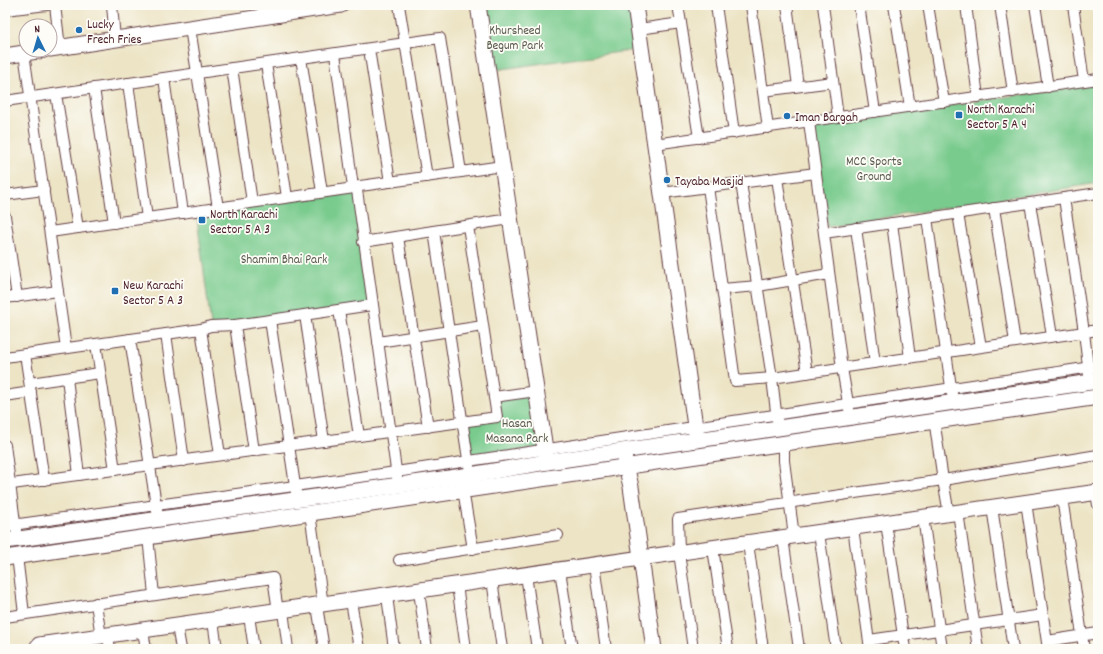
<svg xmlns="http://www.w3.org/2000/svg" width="1103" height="654" viewBox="0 0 1103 654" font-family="Dekko,sans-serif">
  <rect width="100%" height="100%" fill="#fdfcf7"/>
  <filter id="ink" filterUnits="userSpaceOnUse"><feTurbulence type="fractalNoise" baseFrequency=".025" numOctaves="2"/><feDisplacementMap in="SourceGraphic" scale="8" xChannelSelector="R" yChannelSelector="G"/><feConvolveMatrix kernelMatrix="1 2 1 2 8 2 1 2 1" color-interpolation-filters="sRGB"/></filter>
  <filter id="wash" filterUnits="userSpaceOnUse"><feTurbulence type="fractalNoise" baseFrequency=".012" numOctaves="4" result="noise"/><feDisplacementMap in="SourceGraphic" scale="16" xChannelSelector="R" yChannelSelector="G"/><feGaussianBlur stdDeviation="0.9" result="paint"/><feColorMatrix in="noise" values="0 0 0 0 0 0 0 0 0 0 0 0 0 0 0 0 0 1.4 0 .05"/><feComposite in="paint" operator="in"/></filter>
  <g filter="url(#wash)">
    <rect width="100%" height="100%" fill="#ede4c5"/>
    <g fill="#79cb8d" stroke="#62755c">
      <polygon points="478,5 635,5 641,49 488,71"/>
      <polygon points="1098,84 1098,183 827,227 812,124"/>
      <polygon points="357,190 372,305 211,326 196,211"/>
      <polygon points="533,393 542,448 470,458 464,423 499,418 497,397"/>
    </g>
  </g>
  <g filter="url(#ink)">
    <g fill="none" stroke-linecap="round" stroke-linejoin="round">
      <defs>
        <g id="street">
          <polyline points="55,5 60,48"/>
          <polyline points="112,5 115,39"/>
          <polyline points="262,5 264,17"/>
          <polyline points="399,5 427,177"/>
          <polyline points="716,5 734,133"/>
          <polyline points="751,5 768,128"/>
          <polyline points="787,5 798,86"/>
          <polyline points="823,5 838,117"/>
          <polyline points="859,5 875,112"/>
          <polyline points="894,5 910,107"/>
          <polyline points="928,5 944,102"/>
          <polyline points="966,5 978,97"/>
          <polyline points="1000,5 1013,92"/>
          <polyline points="1035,5 1048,87"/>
          <polyline points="1073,5 1084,81"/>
          <polyline points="5,10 47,5"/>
          <polyline points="681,23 699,138"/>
          <polyline points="190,28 218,208"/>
          <polyline points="639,29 681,23 678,5"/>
          <polyline points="369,49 390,182"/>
          <polyline points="24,53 66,348"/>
          <polyline points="335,54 353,187 357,190 397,477"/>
          <polyline points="301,58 322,192"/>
          <polyline points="266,64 287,197"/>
          <polyline points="232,68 252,202"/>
          <polyline points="164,78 183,213"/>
          <polyline points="128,83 147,218"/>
          <polyline points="94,88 114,223"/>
          <polyline points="763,91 833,82"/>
          <polyline points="56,94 78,228"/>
          <polyline points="5,101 440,38 461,172 502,166"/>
          <polyline points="809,122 842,368 849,409"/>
          <polyline points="655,144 1098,79"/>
          <polyline points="777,178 807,373"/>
          <polyline points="741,183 772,378 1098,330"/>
          <polyline points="353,187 461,172"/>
          <polyline points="708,187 735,381 772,378 777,420"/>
          <polyline points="662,193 816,173"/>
          <polyline points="5,195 44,190"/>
          <polyline points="1064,198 1084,332 1089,375"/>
          <polyline points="1030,203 1052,336"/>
          <polyline points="994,208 1015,342"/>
          <polyline points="958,214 981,347"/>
          <polyline points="5,216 17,297"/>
          <polyline points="927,218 952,394"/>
          <polyline points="892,223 910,358"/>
          <polyline points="856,228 875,363"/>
          <polyline points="434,231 469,466"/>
          <polyline points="50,232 354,188"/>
          <polyline points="824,233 1098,193"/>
          <polyline points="398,237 428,427"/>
          <polyline points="363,242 510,219"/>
          <polyline points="722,289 758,286 829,274"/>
          <polyline points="5,298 58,291"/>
          <polyline points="339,310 359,436"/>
          <polyline points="305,315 324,441"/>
          <polyline points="270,320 296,492"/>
          <polyline points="235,325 254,451"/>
          <polyline points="201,329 220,455"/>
          <polyline points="166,334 184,461"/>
          <polyline points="130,339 157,511"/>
          <polyline points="378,342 483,326"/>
          <polyline points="96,344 115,470"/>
          <polyline points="25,354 44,480"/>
          <polyline points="5,357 201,329 211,326 235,325 372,305"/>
          <polyline points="67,378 79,475"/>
          <polyline points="30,383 100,373"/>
          <polyline points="5,396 31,392"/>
          <polyline points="494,397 536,391"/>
          <polyline points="934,419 943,480 1098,455"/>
          <polyline points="784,443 784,461 794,536"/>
          <polyline points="5,445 16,530"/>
          <polyline points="5,485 497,417 468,226"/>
          <polyline points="463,490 473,549"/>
          <polyline points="1096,492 1098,505"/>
          <polyline points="1062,497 1084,649"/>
          <polyline points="1026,502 1048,649"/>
          <polyline points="992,507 1013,649"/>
          <polyline points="958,512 978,649"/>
          <polyline points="310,513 323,605"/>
          <polyline points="923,517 942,649"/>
          <polyline points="886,523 905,649"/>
          <polyline points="5,526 396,472 1098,366"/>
          <polyline points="853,528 870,649"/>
          <polyline points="819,533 836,649"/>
          <polyline points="148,537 154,595"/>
          <polyline points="783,538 799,649"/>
          <polyline points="748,543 763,649"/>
          <polyline points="713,548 728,649"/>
          <polyline points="17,556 24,614"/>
          <polyline points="399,560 558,535"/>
          <polyline points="594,565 606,649"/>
          <polyline points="560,570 572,649"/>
          <polyline points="526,575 537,649"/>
          <polyline points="492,580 502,649"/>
          <polyline points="457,585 466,649"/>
          <polyline points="419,591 427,649"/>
          <polyline points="387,596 394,649"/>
          <polyline points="351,601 359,649"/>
          <polyline points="96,603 101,637"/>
          <polyline points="317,606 324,649"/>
          <polyline points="283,611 288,649"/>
          <polyline points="249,616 254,649"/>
          <polyline points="5,617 273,578 278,611"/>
          <polyline points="213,621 217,649"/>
          <polyline points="177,626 181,649"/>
          <polyline points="143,631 146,649"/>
          <polyline points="108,636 110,649"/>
          <polyline points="869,640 1043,615"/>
          <polyline points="1047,641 1098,633"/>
          <polyline points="693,649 679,553 678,519 943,480 949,514"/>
        </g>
        <g id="secondary">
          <polyline points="478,5 547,462"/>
          <polyline points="635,5 697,440"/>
          <polyline points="50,49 341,5"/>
          <polyline points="5,56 44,50"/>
          <polyline points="624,456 631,487 654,649"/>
          <polyline points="5,541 470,475 547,462 1098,381"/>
          <polyline points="5,558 1098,397"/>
          <polyline points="36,649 39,645 1098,492"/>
        </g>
      </defs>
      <use href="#street" stroke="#623d42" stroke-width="12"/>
      <use href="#secondary" stroke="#623d42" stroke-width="17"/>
      <use href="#street" stroke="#fff" stroke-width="10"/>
      <use href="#secondary" stroke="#fff" stroke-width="15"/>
    </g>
  </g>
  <g fill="#1f6fb2" stroke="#fdfcf7" stroke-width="1.5">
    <circle cx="79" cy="30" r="4"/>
    <rect x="955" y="111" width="8" height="8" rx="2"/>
    <circle cx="787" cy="116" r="4"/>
    <circle cx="667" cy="180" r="4"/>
    <rect x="198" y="216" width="8" height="8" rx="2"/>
    <rect x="111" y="287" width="8" height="8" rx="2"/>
  </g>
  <g text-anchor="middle" stroke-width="3.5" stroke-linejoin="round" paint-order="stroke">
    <g font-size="13" fill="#4a1f2b" stroke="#fdfcf7" text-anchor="start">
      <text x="87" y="28">Lucky<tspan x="87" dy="15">Frech Fries</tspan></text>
      <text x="967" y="113">North Karachi<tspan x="967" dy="15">Sector 5 A 4</tspan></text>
      <text x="795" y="121">Iman Bargah</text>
      <text x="675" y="185">Tayaba Masjid</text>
      <text x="210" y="218">North Karachi<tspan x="210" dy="15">Sector 5 A 3</tspan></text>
      <text x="123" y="289">New Karachi<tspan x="123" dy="15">Sector 5 A 3</tspan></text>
    </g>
    <g font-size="13" fill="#5a5b4d" stroke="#fdfcf7">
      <text x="515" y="34">Khursheed<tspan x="515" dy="15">Begum Park</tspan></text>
      <text x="874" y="165">MCC Sports<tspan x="874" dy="15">Ground</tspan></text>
      <text x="284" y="263">Shamim Bhai Park</text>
      <text x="517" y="427">Hasan<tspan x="517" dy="15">Masana Park</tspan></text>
    </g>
  </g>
  <rect width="1103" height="654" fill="none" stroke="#fdfcf7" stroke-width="20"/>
  <g transform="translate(38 38) rotate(355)"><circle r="19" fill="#fdfcf7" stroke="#b5a4a5"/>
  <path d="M0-3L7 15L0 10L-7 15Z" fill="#1f6fb2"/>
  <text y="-6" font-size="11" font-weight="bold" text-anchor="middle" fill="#4a1f2b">N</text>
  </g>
</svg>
